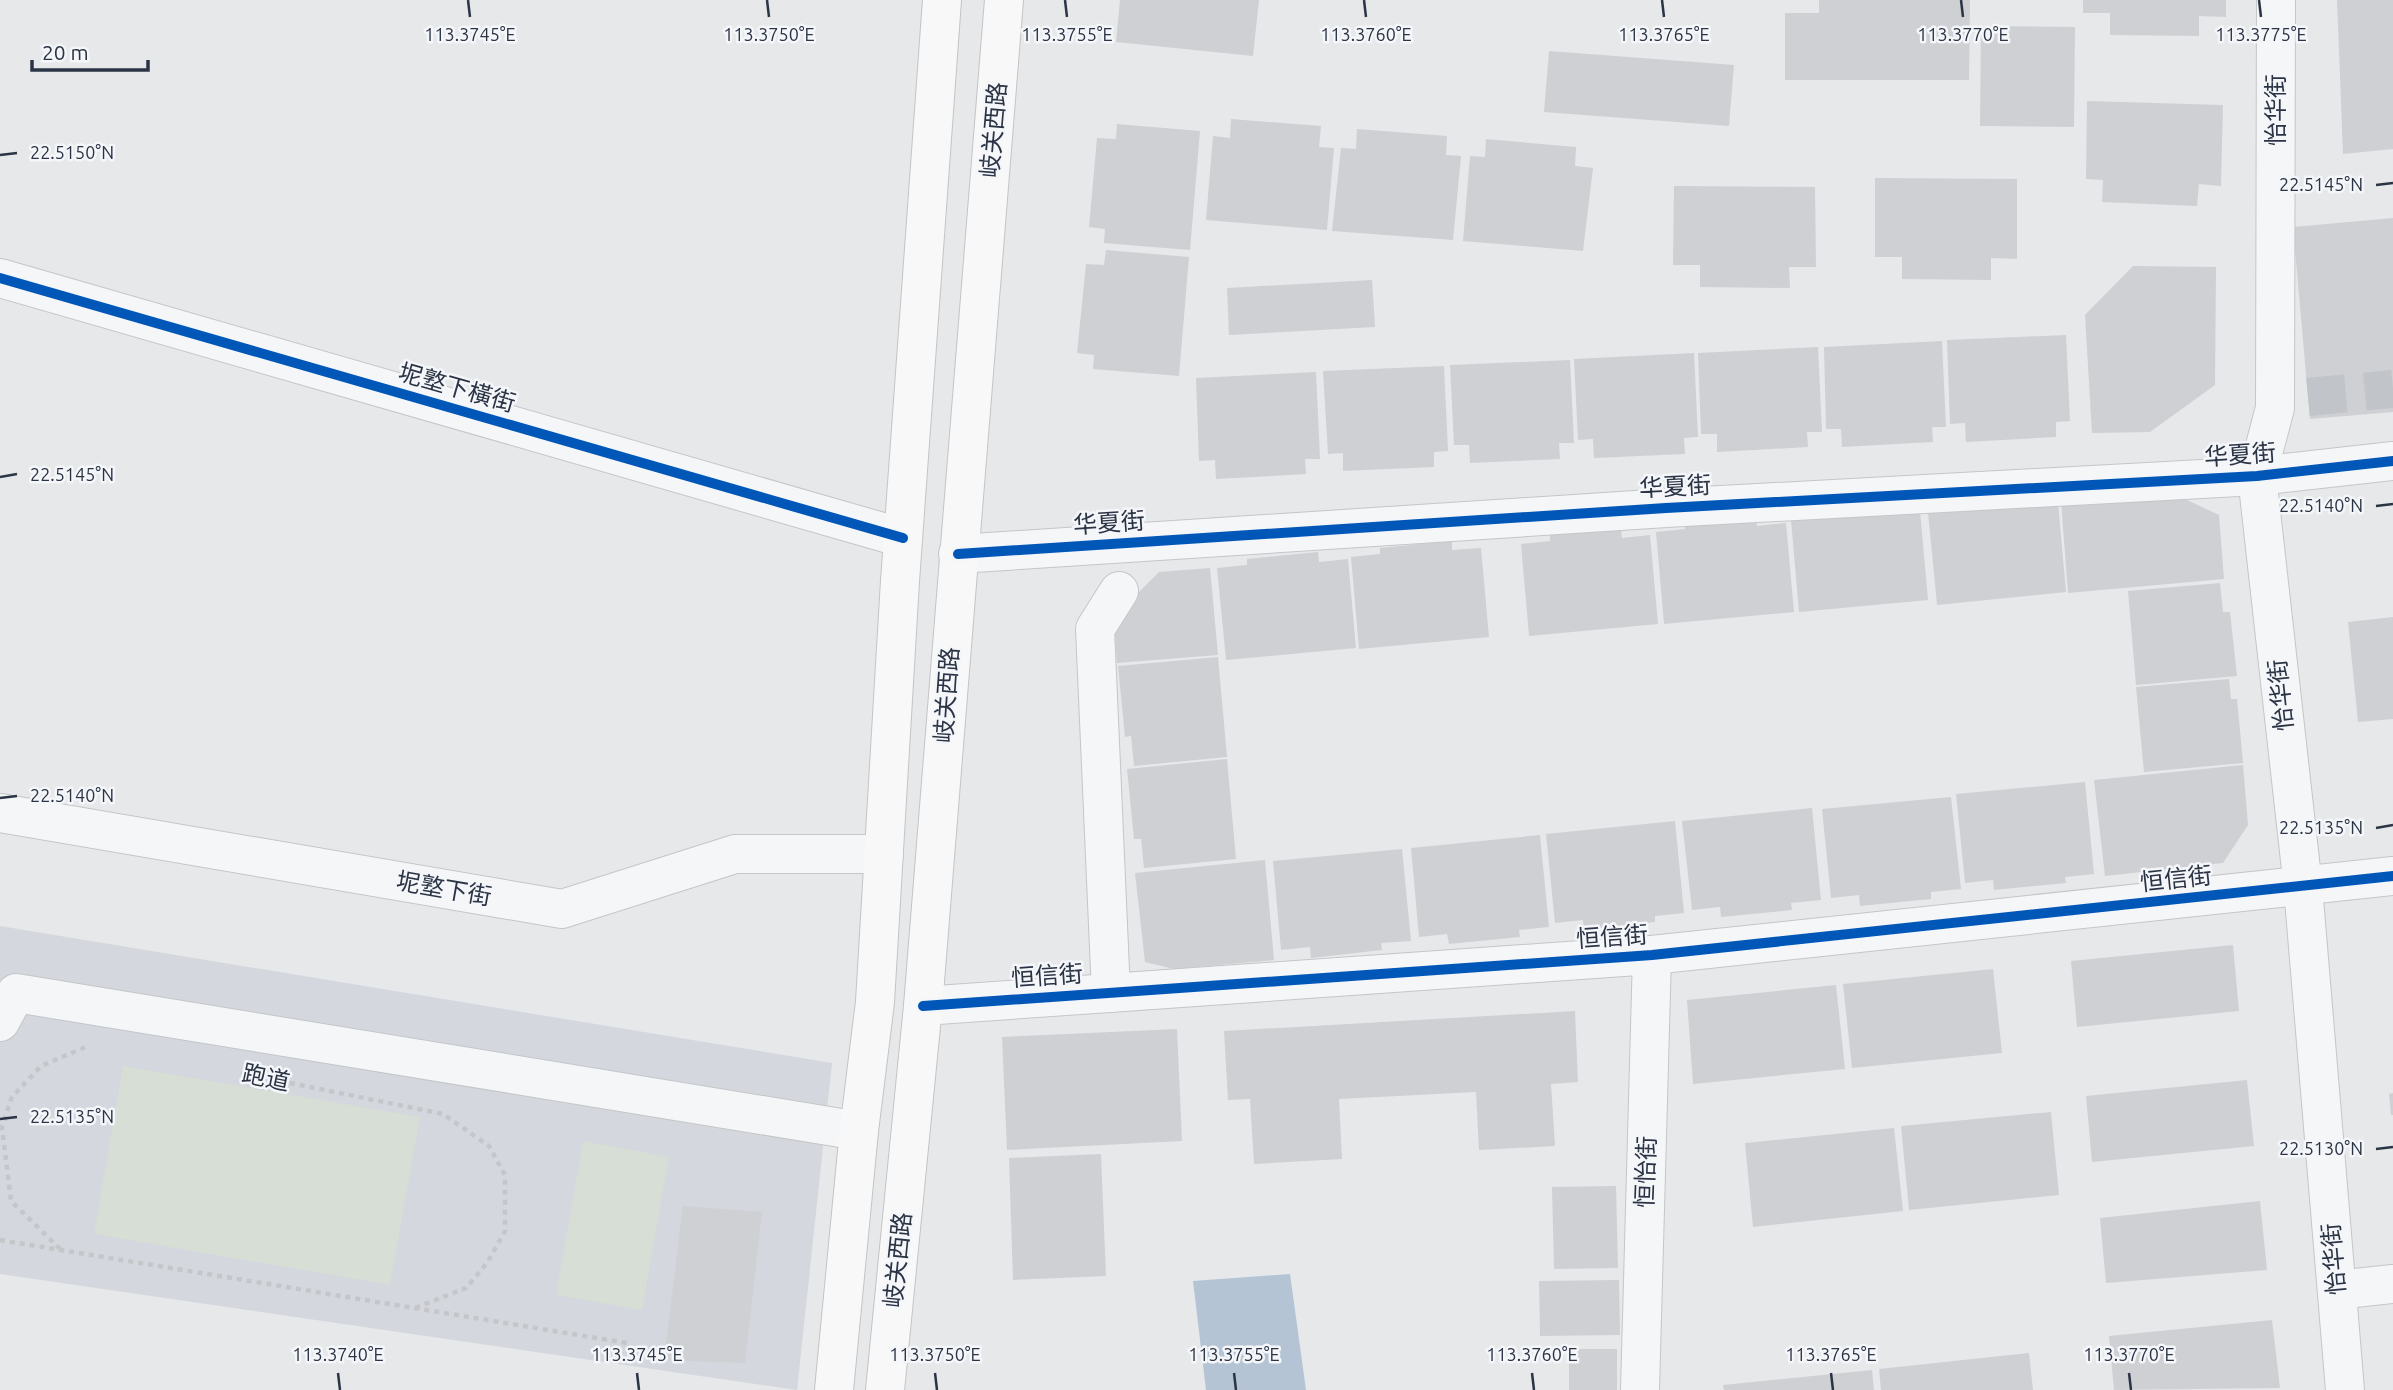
<svg xmlns="http://www.w3.org/2000/svg" width="2393" height="1390" viewBox="0 0 2393 1390" font-family="Ubuntu,'Noto Sans SC',sans-serif">
  <rect width="100%" height="100%" fill="#e6e8ea"/>
  <polygon fill="#d4d7dd" points="0,926 832,1063 797,1390 0,1274"/>
  <g fill="#d6ded6">
    <polygon points="123,1066 420,1117 390,1285 94,1234"/>
    <polygon points="583,1141 669,1157 642,1310 556,1295"/>
  </g>
  <polygon fill="#b4c4d5" points="1290,1274 1306,1390 1206,1390 1193,1281"/>
  <g fill="#ced0d3">
    <polygon points="1120,0 1259,0 1253,56 1116,42"/>
    <polygon points="1819,0 1970,0 1969,80 1785,80 1785,13 1819,13"/>
    <polygon points="2083,0 2226,0 2226,17 2199,16 2199,36 2110,35 2110,13 2083,13"/>
    <polygon points="2337,0 2393,0 2393,149 2343,154"/>
    <polygon points="1981,26 2075,27 2074,127 1980,126"/>
    <polygon points="1549,51 1734,65 1729,126 1544,112"/>
    <polygon points="2087,101 2223,105 2221,186 2199,184 2197,206 2102,202 2103,180 2086,179"/>
    <polygon points="1231,119 1321,126 1319,147 1334,148 1327,230 1206,220 1213,136 1230,138"/>
    <polygon points="1117,124 1200,131 1190,250 1104,243 1105,229 1089,227 1097,138 1116,139"/>
    <polygon points="1357,129 1447,136 1446,155 1461,156 1453,240 1332,231 1341,148 1356,149"/>
    <polygon points="1486,139 1576,147 1575,166 1593,168 1583,251 1463,241 1470,156 1485,157"/>
    <polygon points="1875,178 2017,179 2017,259 1991,258 1991,280 1902,279 1902,257 1875,257"/>
    <polygon points="1674,186 1815,187 1816,267 1789,267 1790,288 1700,287 1700,265 1673,265"/>
    <polygon points="2393,218 2393,412 2310,419 2293,227"/>
    <polygon points="1106,250 1189,257 1179,376 1093,369 1094,355 1077,353 1086,264 1104,265"/>
    <polygon points="2133,266 2216,267 2215,385 2150,432 2092,433 2085,315"/>
    <polygon points="1372,280 1375,327 1229,335 1227,288"/>
    <polygon points="2066,335 2070,421 2056,422 2056,437 1966,442 1965,423 1950,424 1947,340"/>
    <polygon points="1942,341 1946,427 1932,427 1933,442 1842,447 1841,429 1826,429 1824,347"/>
    <polygon points="1818,347 1822,432 1807,432 1808,447 1717,452 1717,434 1701,434 1698,353"/>
    <polygon points="1694,353 1698,437 1684,438 1685,454 1594,458 1593,439 1578,440 1574,359"/>
    <polygon points="1570,360 1574,443 1559,443 1560,459 1470,463 1469,445 1454,445 1450,365"/>
    <polygon points="1444,366 1448,451 1434,452 1434,467 1343,471 1343,453 1328,454 1323,371"/>
    <polygon points="1316,372 1320,459 1305,459 1306,474 1216,479 1215,460 1199,461 1196,378"/>
    <polygon points="2170,492 2219,515 2224,579 2068,593 2061,501"/>
    <polygon points="2058,503 2066,592 1937,605 1928,512"/>
    <polygon points="1920,511 1928,600 1799,612 1791,520"/>
    <polygon points="1756,516 1757,526 1786,523 1794,612 1664,624 1656,532 1685,529 1685,523"/>
    <polygon points="1621,528 1622,538 1650,535 1658,624 1529,636 1521,544 1550,541 1550,534"/>
    <polygon points="1452,541 1452,550 1481,548 1489,637 1359,649 1351,557 1380,554 1380,548"/>
    <polygon points="1318,552 1319,562 1348,559 1356,648 1226,660 1217,568 1247,565 1247,559"/>
    <polygon points="1210,568 1218,655 1117,663 1114,617 1159,572"/>
    <polygon points="2220,583 2223,612 2230,612 2237,676 2136,685 2128,591"/>
    <polygon points="2393,617 2393,719 2358,722 2348,622"/>
    <polygon points="1218,657 1227,757 1134,766 1131,736 1125,737 1118,666"/>
    <polygon points="2229,679 2231,699 2237,699 2243,763 2144,772 2136,687"/>
    <polygon points="1227,759 1236,859 1144,868 1141,839 1134,839 1127,769"/>
    <polygon points="2243,765 2248,825 2223,863 2105,876 2094,780"/>
    <polygon points="2085,782 2094,874 2065,877 2066,883 1994,890 1993,880 1965,883 1956,794"/>
    <polygon points="1951,797 1961,889 1931,892 1931,899 1860,906 1859,895 1831,898 1822,809"/>
    <polygon points="1812,808 1821,900 1791,903 1792,910 1721,917 1720,907 1692,910 1682,821"/>
    <polygon points="1675,821 1684,913 1655,916 1655,922 1584,930 1583,920 1555,923 1546,834"/>
    <polygon points="1540,835 1549,927 1519,930 1520,937 1449,944 1447,934 1419,937 1411,848"/>
    <polygon points="1402,849 1411,941 1381,943 1382,950 1311,958 1310,947 1281,950 1273,861"/>
    <polygon points="1265,860 1274,960 1174,969 1145,962 1135,873"/>
    <polygon points="2233,945 2239,1011 2077,1027 2071,961"/>
    <polygon points="1993,969 2002,1053 1852,1068 1843,984"/>
    <polygon points="1836,985 1845,1069 1693,1084 1687,1000"/>
    <polygon points="1575,1011 1578,1082 1551,1084 1555,1146 1479,1150 1476,1092 1339,1099 1342,1159 1254,1164 1250,1099 1228,1100 1224,1031"/>
    <polygon points="1177,1029 1182,1141 1007,1150 1002,1037"/>
    <polygon points="2247,1080 2254,1146 2092,1162 2086,1096"/>
    <polygon points="2393,1093 2393,1115 2391,1115 2389,1094"/>
    <polygon points="2051,1112 2059,1195 1909,1210 1901,1126"/>
    <polygon points="1894,1128 1903,1211 1753,1227 1745,1143"/>
    <polygon points="1101,1154 1106,1276 1013,1280 1009,1158"/>
    <polygon points="1616,1186 1618,1268 1554,1269 1552,1187"/>
    <polygon points="2260,1201 2267,1270 2106,1283 2100,1218"/>
    <polygon points="683,1206 762,1212 745,1363 664,1360"/>
    <polygon points="1619,1280 1620,1335 1540,1336 1539,1281"/>
    <polygon points="2272,1320 2280,1388 2114,1390 2109,1336"/>
    <rect x="1569" y="1349" width="48" height="41"/>
    <polygon points="2029,1353 2033,1390 1881,1390 1879,1369"/>
    <polygon points="1872,1370 1874,1390 1724,1390 1723,1385"/>
  </g>
  <g fill="none" stroke-linecap="round" stroke-linejoin="round">
    <polyline stroke="#c1c4c9" stroke-width="38" stroke-dasharray="38 19" stroke-linecap="butt" points="2308,397 2393,389"/>
    <defs>
      <g id="minor">
        <polyline points="2276,0 2275,408 2257,476 2303,887 2345,1390"/>
        <polyline points="0,278 903,538"/>
        <polyline points="958,554 1666,508 2257,476 2393,461"/>
        <polyline points="0,813 562,909 735,854 884,854"/>
        <polyline points="1111,993 1095,629 1119,591"/>
        <polyline points="923,1006 1652,955 2393,876"/>
        <polyline points="0,1022 16,993 859,1131"/>
        <polyline points="2337,1290 2393,1284"/>
        <polyline points="1640,1390 1652,955"/>
      </g>
      <g id="major">
        <polyline points="834,1390 859,1131 875,1002 900,581 942,0"/>
        <polyline points="885,1390 923,1006 1004,0"/>
      </g>
    </defs>
    <use href="#minor" stroke="#c4c6c8" stroke-width="40"/>
    <use href="#major" stroke="#c2c5c8" stroke-width="40"/>
    <g stroke="#c5c6ca" stroke-width="4.5" stroke-dasharray="5 5" stroke-linecap="butt">
      <polyline points="241,1073 443,1114 489,1146 505,1175 505,1231 487,1263 466,1288 415,1308"/>
      <polyline points="0,1240 627,1343"/>
      <polyline points="60,1249 11,1201 2,1127 12,1097 41,1066 88,1046"/>
    </g>
    <use href="#minor" stroke="#f5f6f7" stroke-width="38"/>
    <use href="#major" stroke="#f8f8f8" stroke-width="38"/>
    <defs>
      <g id="cycleway">
        <polyline points="0,278 903,538"/>
        <polyline points="958,554 1666,508 2257,476 2393,461"/>
        <polyline points="923,1006 1652,955 2393,876"/>
      </g>
    </defs>
    <use href="#cycleway" stroke="#f4f6f9" stroke-width="15"/>
    <use href="#cycleway" stroke="#0057b8" stroke-width="10"/>
  </g>
  <path fill="none" stroke="#2b3445" stroke-width="2.5" d="M 468,0 L 470,17M 767,0 L 769,17M 1065,0 L 1067,17M 1364,0 L 1366,17M 1662,0 L 1664,17M 1961,0 L 1963,17M 2259,0 L 2261,17M 0,155 L 17,153M 2376,185 L 2393,183M 0,477 L 17,474M 2376,506 L 2393,504M 0,798 L 17,796M 2376,828 L 2393,825M 0,1119 L 17,1117M 2376,1149 L 2393,1147M 338,1373 L 340,1390M 637,1373 L 639,1390M 935,1373 L 937,1390M 1234,1373 L 1236,1390M 1532,1373 L 1534,1390M 1831,1373 L 1833,1390M 2129,1373 L 2131,1390"/>
  <g text-anchor="middle" stroke-width="5" stroke-linejoin="round" paint-order="stroke">
    <g font-size="24" fill="#2b3445" stroke="#f4f6f9">
      <text transform="translate(2276 110) rotate(-90)" y="8">怡华街</text>
      <text transform="translate(994 130) rotate(-85)" y="8">岐关西路</text>
      <text transform="translate(457 388) rotate(16)" y="8">坭墪下橫街</text>
      <text transform="translate(2240 455) rotate(-4)" y="8">华夏街</text>
      <text transform="translate(1675 487) rotate(-3)" y="8">华夏街</text>
      <text transform="translate(1109 523) rotate(-4)" y="8">华夏街</text>
      <text transform="translate(947 695) rotate(-86)" y="8">岐关西路</text>
      <text transform="translate(2281 695) rotate(-96)" y="8">怡华街</text>
      <text transform="translate(2176 879) rotate(-6)" y="8">恒信街</text>
      <text transform="translate(444 889) rotate(10)" y="8">坭墪下街</text>
      <text transform="translate(1612 937) rotate(-4)" y="8">恒信街</text>
      <text transform="translate(1047 976) rotate(-4)" y="8">恒信街</text>
      <text transform="translate(266 1078) rotate(12)" y="8">跑道</text>
      <text transform="translate(1646 1172) rotate(-88)" y="8">恒怡街</text>
      <text transform="translate(2334 1259) rotate(-95)" y="8">怡华街</text>
      <text transform="translate(898 1260) rotate(-84)" y="8">岐关西路</text>
    </g>
  </g>
  <g font-size="18" text-anchor="middle" fill="#2b3445" stroke="#f4f6f9" stroke-width="5" stroke-linejoin="round" paint-order="stroke">
    <text x="470" y="41">113.3745°E</text>
    <text x="769" y="41">113.3750°E</text>
    <text x="1067" y="41">113.3755°E</text>
    <text x="1366" y="41">113.3760°E</text>
    <text x="1664" y="41">113.3765°E</text>
    <text x="1963" y="41">113.3770°E</text>
    <text x="2261" y="41">113.3775°E</text>
    <text x="72" y="159">22.5150°N</text>
    <text x="2321" y="191">22.5145°N</text>
    <text x="72" y="481">22.5145°N</text>
    <text x="2321" y="512">22.5140°N</text>
    <text x="72" y="802">22.5140°N</text>
    <text x="2321" y="834">22.5135°N</text>
    <text x="72" y="1123">22.5135°N</text>
    <text x="2321" y="1155">22.5130°N</text>
    <text x="338" y="1361">113.3740°E</text>
    <text x="637" y="1361">113.3745°E</text>
    <text x="935" y="1361">113.3750°E</text>
    <text x="1234" y="1361">113.3755°E</text>
    <text x="1532" y="1361">113.3760°E</text>
    <text x="1831" y="1361">113.3765°E</text>
    <text x="2129" y="1361">113.3770°E</text>
  </g>
  <path d="M32 60v10h116v-10" fill="none" stroke="#2b3445" stroke-width="3.5"/>
  <text x="42" y="60" font-size="21" fill="#2b3445" stroke="#f4f6f9" stroke-width="5" paint-order="stroke">20 m</text>
</svg>
